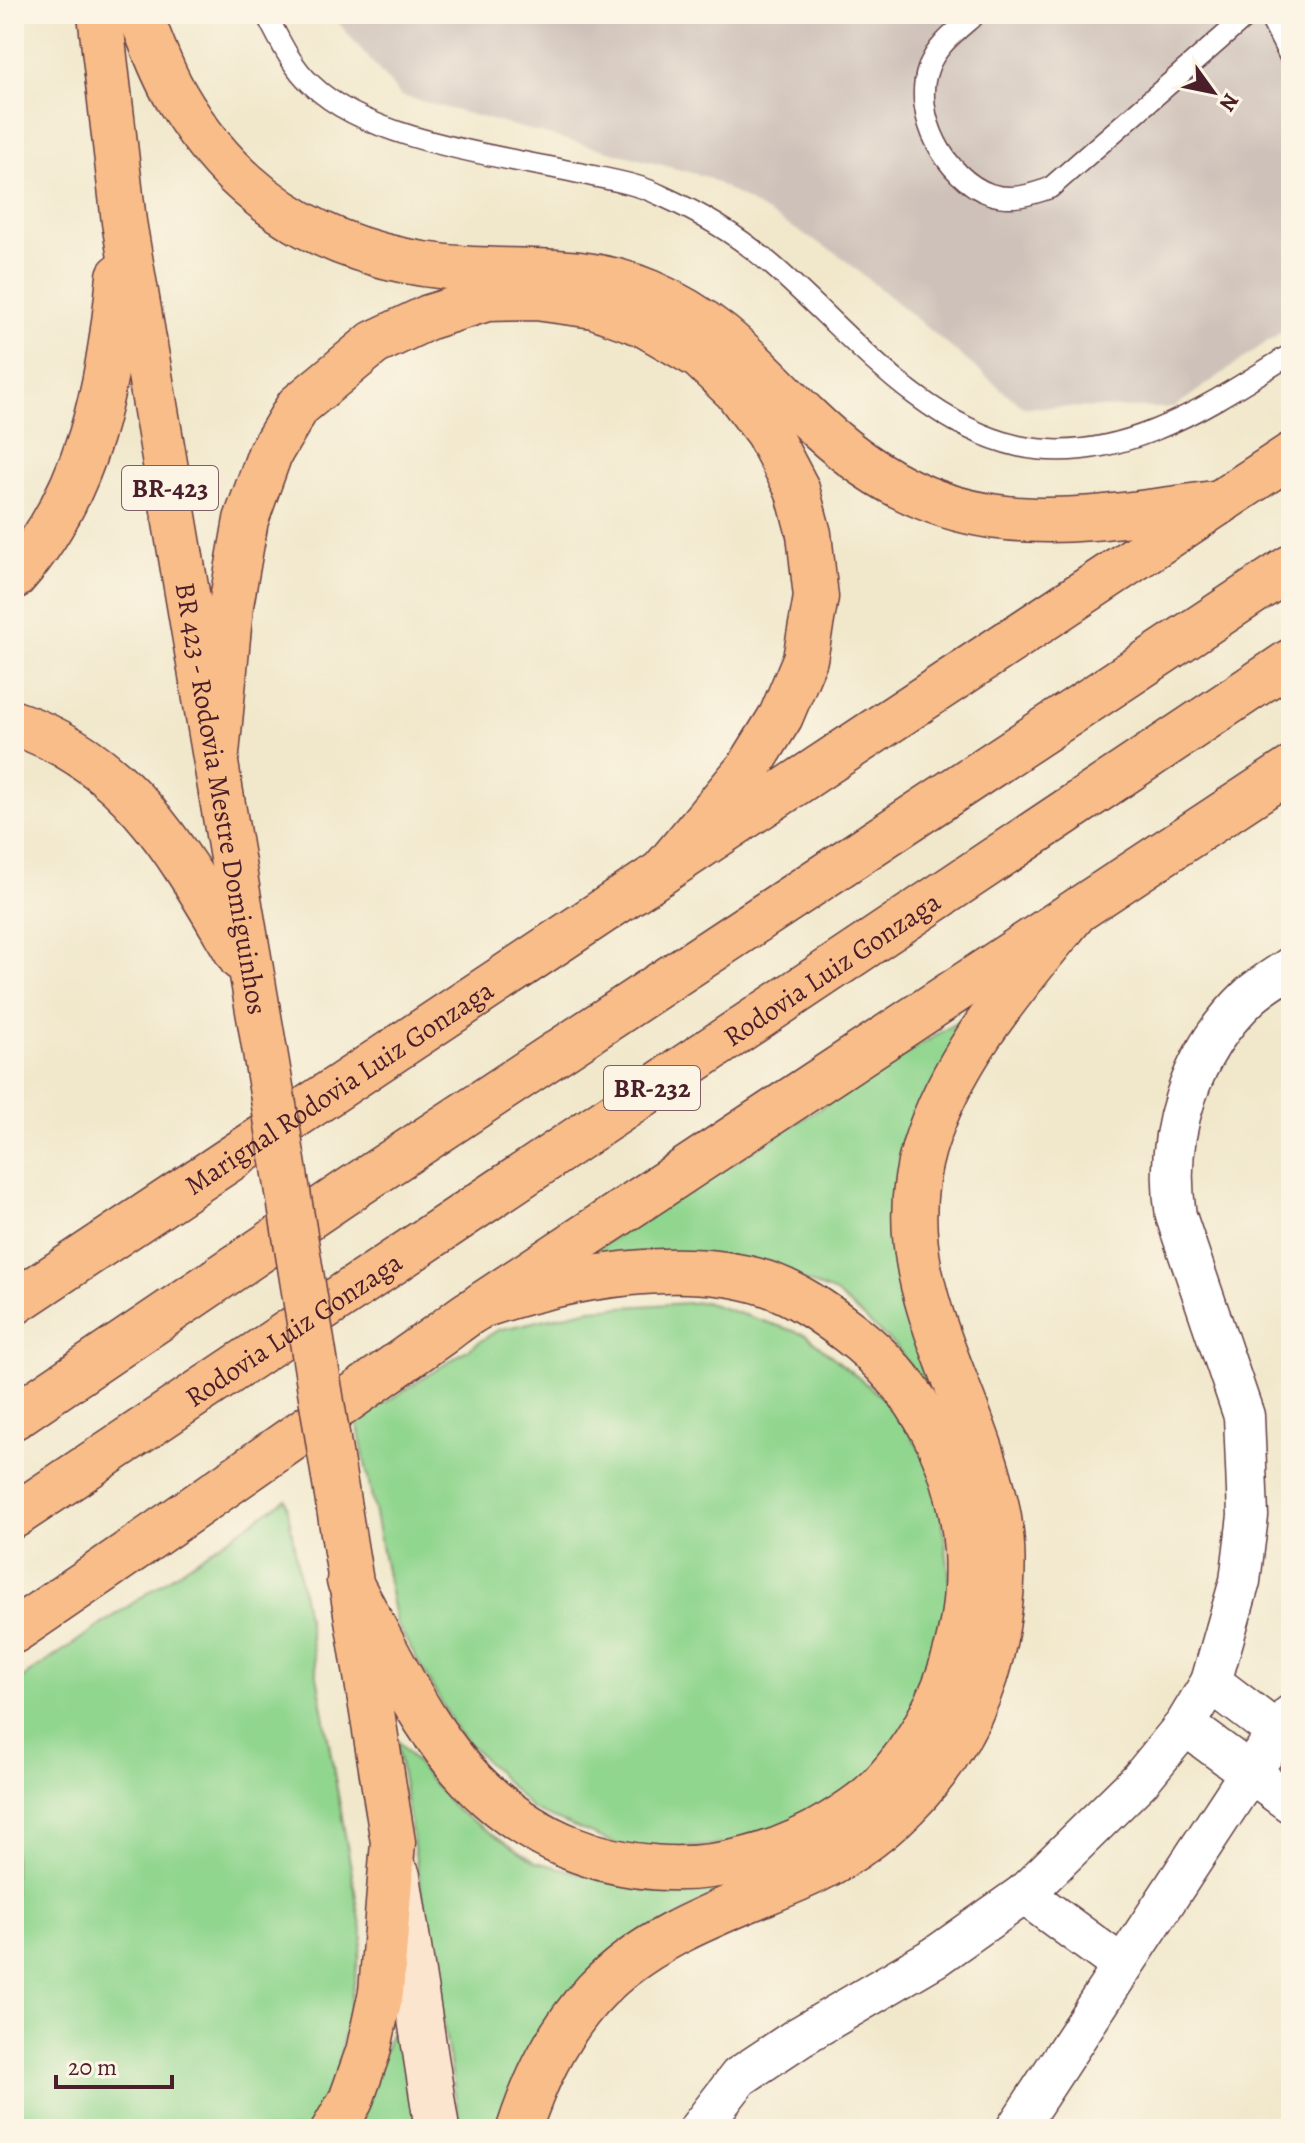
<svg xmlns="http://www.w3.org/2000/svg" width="1305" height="2143" viewBox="0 0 1305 2143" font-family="Alegreya,serif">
  <rect width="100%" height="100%" fill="#fcf5e5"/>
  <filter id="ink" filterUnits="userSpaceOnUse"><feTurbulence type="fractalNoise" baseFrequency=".0125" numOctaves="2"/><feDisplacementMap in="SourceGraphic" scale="16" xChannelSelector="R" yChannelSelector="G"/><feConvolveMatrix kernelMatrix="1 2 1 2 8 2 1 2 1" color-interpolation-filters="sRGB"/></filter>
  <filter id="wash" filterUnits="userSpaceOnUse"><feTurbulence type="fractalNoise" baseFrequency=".006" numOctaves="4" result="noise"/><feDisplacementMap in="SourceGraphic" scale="32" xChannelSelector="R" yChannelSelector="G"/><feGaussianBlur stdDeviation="1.8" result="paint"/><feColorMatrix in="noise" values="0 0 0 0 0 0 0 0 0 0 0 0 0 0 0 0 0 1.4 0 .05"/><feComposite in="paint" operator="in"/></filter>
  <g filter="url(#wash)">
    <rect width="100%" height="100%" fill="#f1e8cc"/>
    <polygon fill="#cec1b9" points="331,14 1291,14 1291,325 1173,408 1023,407 839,255 707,177 401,96"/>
    <g fill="#91d68f" stroke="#6e7a5d" stroke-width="2">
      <polygon points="970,1014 906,1194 957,1431 897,1348 836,1293 762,1265 558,1273"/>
      <polygon points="704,1302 806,1335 893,1406 937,1477 951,1589 919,1708 865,1786 759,1841 636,1852 533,1810 458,1732 396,1623 357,1421 498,1330 591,1309"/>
      <polygon points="286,1499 363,1937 337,2071 307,2129 14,2129 14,1684"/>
      <polygon points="396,1739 456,1810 536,1862 666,1894 725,1887 657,1931 498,2129 461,2129"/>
      <polygon points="399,2011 418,2129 357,2129"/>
    </g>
  </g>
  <g filter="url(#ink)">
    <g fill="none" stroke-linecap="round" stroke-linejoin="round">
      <defs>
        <g id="lane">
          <path d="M 266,14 C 279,39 291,66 312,85 C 370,141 500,156 579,173 C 605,179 636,183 660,195 C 700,213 739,236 772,265 C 846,329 918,423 1018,446 C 1118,468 1211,404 1291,354"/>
          <path d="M 976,14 C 959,29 935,46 928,69 C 912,114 945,178 990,194 C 1011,201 1030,195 1050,188 L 1249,14"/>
          <polyline points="1268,14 1291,59"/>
        </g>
        <g id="street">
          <polyline points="1211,1682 1291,1743"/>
          <polyline points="1185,1725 1291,1803"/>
          <polyline points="1024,1894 1122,1966"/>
          <path d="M 699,2129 L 739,2077 L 799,2037 L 935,1957 L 1024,1894 L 1141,1779 L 1185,1725 L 1211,1682 L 1240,1581 L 1248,1516 L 1244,1416 L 1176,1216 C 1163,1136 1190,1052 1250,996 C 1262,985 1278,976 1291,967"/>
          <polyline points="1016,2129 1250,1772 1291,1715"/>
        </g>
        <polyline id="secondary" points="398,1876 437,2129"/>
        <g id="primary">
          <path id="s1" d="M 100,14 L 124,222 L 272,1093"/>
          <path d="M 14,577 C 89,492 109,386 119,276"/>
          <path d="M 14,723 C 132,762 181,858 241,959"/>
          <path id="s2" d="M 14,1303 L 662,872 L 750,766 L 781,716 L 805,659 L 816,597 L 809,534 L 797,489 L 767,432 L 736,391 L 700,357 L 643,324 L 594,306 L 536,298 L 487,299 L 429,317 L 374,343 L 298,406 L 270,453 L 246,520 L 231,605 L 217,754"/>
          <path d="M 14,1631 C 128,1554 241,1475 353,1396 C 383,1375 412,1354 442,1333 C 456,1323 471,1309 487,1304 C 569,1277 681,1257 765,1283 C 796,1293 824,1313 849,1332 C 994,1442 1004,1650 884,1783 C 870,1799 850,1812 832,1823 C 724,1890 587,1883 490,1798 C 426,1742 390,1654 349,1581"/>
          <polyline points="334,2129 351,2100 368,2052 381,1992 393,1842 339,1508"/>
        </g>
        <g id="highway">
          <path d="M 140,14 C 151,41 161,71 176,96 C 242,210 342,262 472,269 C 533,272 591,267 649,292 C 721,323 753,365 808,418 C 942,547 1051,526 1221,502"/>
          <polyline points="662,872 1291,455"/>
          <polyline points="481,1305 1291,769"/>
          <polyline points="14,1417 342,1195 1291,567"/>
          <path id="s3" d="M 14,1516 L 1291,661"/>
          <path d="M 519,2129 C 535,2080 559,2030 595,1992 C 648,1935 729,1909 798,1879 C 880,1844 945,1778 978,1696 C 999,1644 1008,1573 999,1518 C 977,1391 884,1282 924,1148 C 952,1057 1014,987 1073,915"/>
        </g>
      </defs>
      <use href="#lane" stroke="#633d43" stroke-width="23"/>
      <use href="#street" stroke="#633d43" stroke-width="43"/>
      <use href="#secondary" stroke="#633d43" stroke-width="47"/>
      <use href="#primary" stroke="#633d43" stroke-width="47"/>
      <use href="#highway" stroke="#633d43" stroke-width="47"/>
      <use href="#lane" stroke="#fff" stroke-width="20"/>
      <use href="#street" stroke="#fff" stroke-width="40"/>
      <use href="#secondary" stroke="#fce5cf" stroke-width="44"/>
      <use href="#primary" stroke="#f8bd88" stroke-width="44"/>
      <use href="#highway" stroke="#f8bd88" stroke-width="44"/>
      <defs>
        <polyline id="primary-bridge" points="272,1093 339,1508"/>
      </defs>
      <use href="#primary-bridge" stroke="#633d43" stroke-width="47" stroke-linecap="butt"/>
      <use href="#primary-bridge" stroke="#f8bd88" stroke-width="44"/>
    </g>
  </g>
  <g text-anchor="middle" stroke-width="8" stroke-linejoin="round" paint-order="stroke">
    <g fill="#fcf5e5" stroke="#7f5f63" stroke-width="2">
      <rect x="122" y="466" width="96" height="44" rx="6"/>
      <rect x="604" y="1066" width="96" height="44" rx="6"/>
    </g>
    <g font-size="26" font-weight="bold" fill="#4a1f2b">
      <text x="170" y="497">BR-423</text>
      <text x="652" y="1097">BR-232</text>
    </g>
    <g font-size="28" fill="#4a1f2b" stroke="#fcf5e5">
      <text dy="10" stroke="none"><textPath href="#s1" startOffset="794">BR 423 - Rodovia Mestre Domiguinhos</textPath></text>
      <text dy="10" stroke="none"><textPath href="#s3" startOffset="984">Rodovia Luiz Gonzaga</textPath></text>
      <text dy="10" stroke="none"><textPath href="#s2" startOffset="390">Marignal Rodovia Luiz Gonzaga</textPath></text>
      <text dy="10" stroke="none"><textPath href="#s3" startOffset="336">Rodovia Luiz Gonzaga</textPath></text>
    </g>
  </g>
  <rect width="1305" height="2143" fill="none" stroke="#fcf5e5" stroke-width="48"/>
  <g transform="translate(1213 92) rotate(123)" stroke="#fcf5e5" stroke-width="6" paint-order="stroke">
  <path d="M0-6L14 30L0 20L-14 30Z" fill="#4a1f2b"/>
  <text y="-12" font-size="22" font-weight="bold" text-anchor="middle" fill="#4a1f2b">N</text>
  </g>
  <path d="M56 2075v12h116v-12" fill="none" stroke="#4a1f2b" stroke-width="4"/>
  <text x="68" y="2075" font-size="24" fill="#4a1f2b" stroke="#fcf5e5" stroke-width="6" paint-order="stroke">20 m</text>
</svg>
